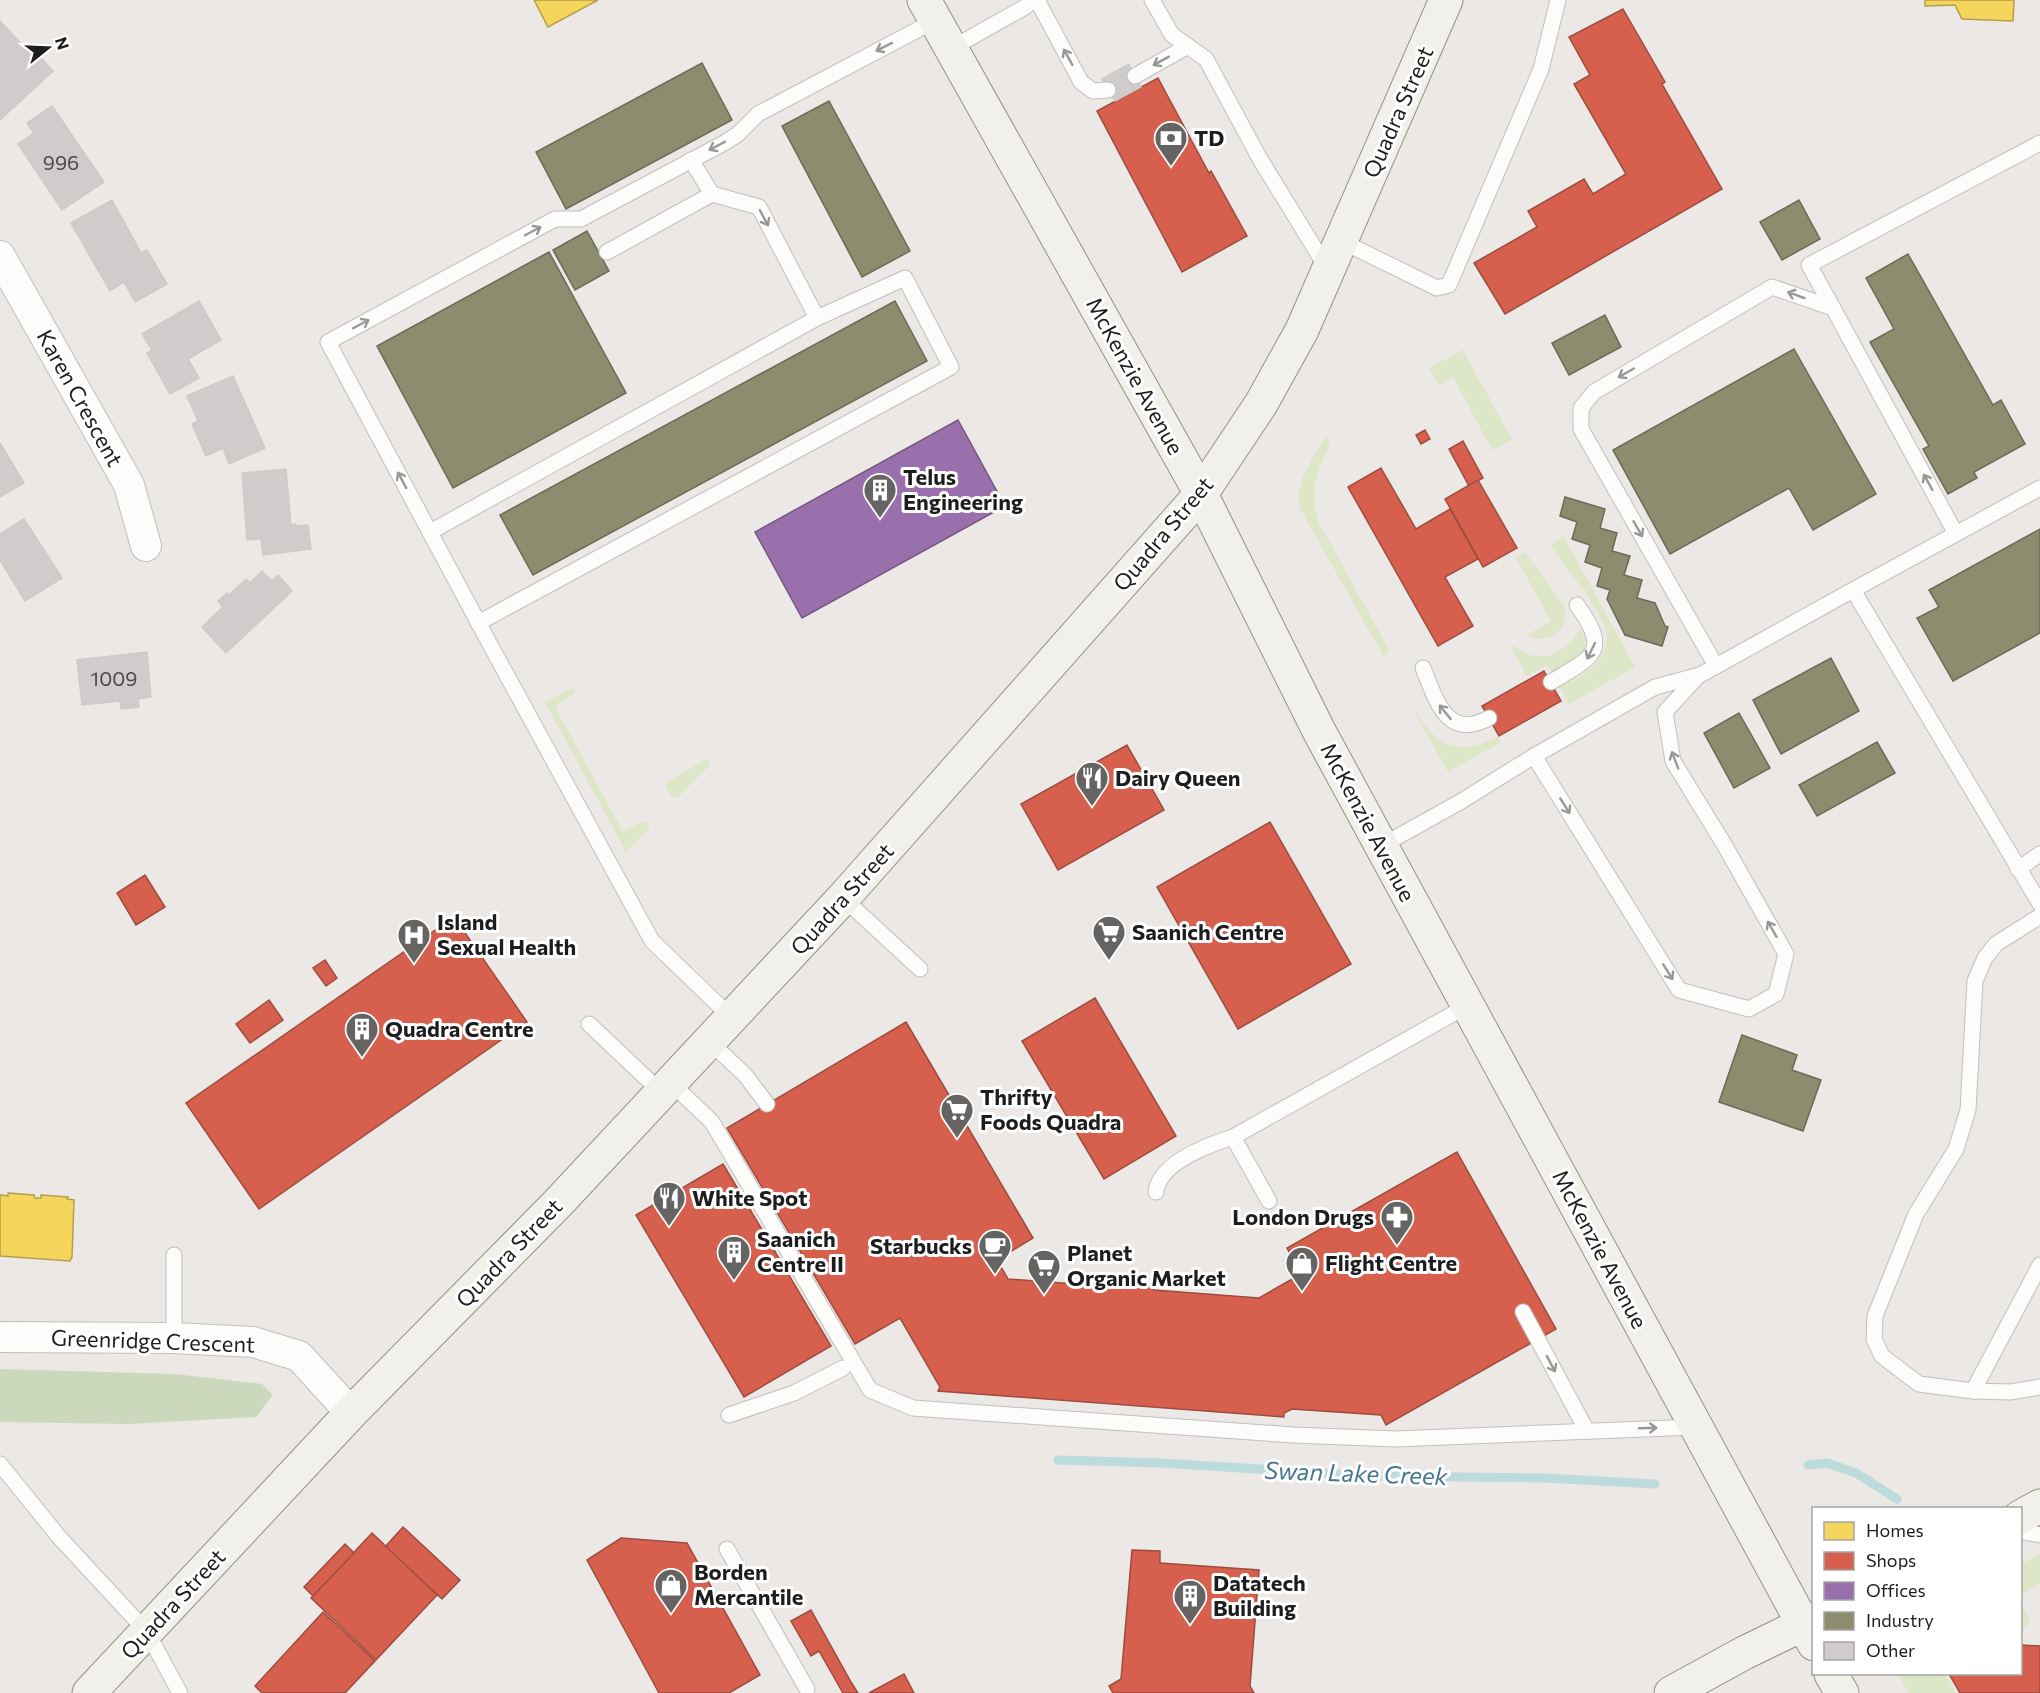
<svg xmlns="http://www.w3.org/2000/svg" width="2040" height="1693" viewBox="0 0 2040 1693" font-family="Commissioner,sans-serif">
  <rect width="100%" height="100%" fill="#ebe8e5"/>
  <g fill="#dde6c6">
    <polygon points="1463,350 1512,440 1492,450 1453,377 1439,385 1429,368"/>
    <path d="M 1326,436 L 1330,444 C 1316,471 1310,492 1318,521 L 1388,648 L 1388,652 L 1384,657 L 1301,510 C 1292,484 1314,458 1326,436 Z"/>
    <path d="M 1564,537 L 1635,667 L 1569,704 L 1560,687 C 1572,680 1589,673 1598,661 C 1605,653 1608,642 1606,631 C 1601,609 1564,565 1550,545 Z"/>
    <path d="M 1525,552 L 1565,607 C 1569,631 1548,646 1527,635 L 1551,621 L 1516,558 Z"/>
    <path d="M 1580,629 L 1586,640 L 1583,652 L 1552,673 L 1547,665 L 1527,676 L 1510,645 C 1517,647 1521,651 1528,654 C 1549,663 1570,647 1580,629 Z"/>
    <polygon points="571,689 574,690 573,694 555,707 623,832 641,822 649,824 649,828 626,852 545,702"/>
    <path d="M 1415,710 C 1437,747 1458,758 1498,736 L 1501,742 L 1448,772 L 1414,711 Z"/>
    <polygon points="706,759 710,761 709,766 678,797 672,797 665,784"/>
    <polygon points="2040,1554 2040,1583 2021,1595 2021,1564"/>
    <polygon points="2020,1603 2031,1622 2021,1630 2020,1630"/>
    <polygon points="1898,1674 1940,1674 1947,1677 1956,1693 1909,1693"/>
  </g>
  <polygon fill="#cbd8bc" points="0,1369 174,1374 262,1384 273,1395 256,1417 128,1424 0,1422"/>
  <g fill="#f6d55c" stroke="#b59e49" stroke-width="1.5">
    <polygon points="534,0 598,0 548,27"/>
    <polygon points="1925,0 2014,0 2013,21 1962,19 1955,5 1925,6"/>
    <polygon points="8,1193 34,1195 35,1198 41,1198 41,1195 68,1197 67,1199 74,1200 72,1257 70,1261 0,1256 0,1195 8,1196"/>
  </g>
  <g fill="#d6604d" stroke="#9e4c3f" stroke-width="1.5">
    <polygon points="1623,9 1665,82 1662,84 1722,189 1505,314 1474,263 1537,227 1528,211 1584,179 1593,194 1626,174 1574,84 1590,75 1569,37"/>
    <polygon points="1158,78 1209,173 1211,171 1247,236 1182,272 1097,111"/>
    <polygon points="1425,430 1430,439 1421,444 1416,435"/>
    <polygon points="1463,441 1483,478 1469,486 1449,449"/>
    <polygon points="1381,468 1416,529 1450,509 1478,559 1445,577 1473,626 1438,646 1348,487"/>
    <polygon points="1478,480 1517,548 1483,567 1445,499"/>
    <polygon points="1544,671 1561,701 1499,736 1482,706"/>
    <polygon points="1127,745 1164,810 1058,870 1021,804"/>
    <polygon points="1270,822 1351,964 1238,1029 1157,887"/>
    <polygon points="145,875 165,907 136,925 117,893"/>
    <polygon points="454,917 527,1022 259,1209 186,1103"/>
    <polygon points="325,960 337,978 326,986 313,968"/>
    <polygon points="1095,998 1176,1136 1104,1179 1022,1041"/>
    <polygon points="269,1000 283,1020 250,1043 236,1024"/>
    <polygon points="906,1022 1033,1238 997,1260 1008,1279 1115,1287 1116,1283 1154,1286 1154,1290 1259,1298 1301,1274 1287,1248 1457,1152 1556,1329 1386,1425 1381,1415 1292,1409 1284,1413 1284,1417 938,1391 940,1387 900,1318 855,1344 727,1128"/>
    <polygon points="723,1164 831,1346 744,1397 636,1215"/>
    <polygon points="403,1527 460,1580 442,1599 385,1547"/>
    <polygon points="372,1533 437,1595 376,1660 311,1598"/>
    <polygon points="621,1538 687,1543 760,1675 729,1693 659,1693 587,1560"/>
    <polygon points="345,1544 354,1553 313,1596 304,1587"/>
    <polygon points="1132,1550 1160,1551 1160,1563 1259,1570 1250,1686 1254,1693 1113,1693 1109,1686 1121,1679"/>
    <polygon points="811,1610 851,1682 858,1693 843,1693 819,1651 811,1656 791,1621"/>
    <polygon points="323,1612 375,1661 345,1693 262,1693 255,1686"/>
    <polygon points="2020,1645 2040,1646 2040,1693 1960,1693 1949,1674 2020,1674"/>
    <polygon points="904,1674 914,1693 869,1693"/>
  </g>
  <polygon fill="#9970ab" stroke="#745780" stroke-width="1.5" points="958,420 1005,506 802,618 755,532"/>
  <g fill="#8c8c6e" stroke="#6b6b56" stroke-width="1.5">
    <polygon points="702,63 732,120 566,209 536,152"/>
    <polygon points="829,101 910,251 862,277 782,126"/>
    <polygon points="1799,200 1820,239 1782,260 1760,222"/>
    <polygon points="587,231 609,271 575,290 553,250"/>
    <polygon points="549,252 626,393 453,488 377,346"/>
    <polygon points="1908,254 1993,405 2001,400 2025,444 1974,472 1977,478 1948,494 1923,449 1929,446 1870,342 1894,329 1866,278"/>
    <polygon points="895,301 927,361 533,575 500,515"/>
    <polygon points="1605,315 1621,347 1569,375 1552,343"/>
    <polygon points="1794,349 1876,494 1813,530 1789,488 1670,554 1613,450"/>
    <polygon points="1565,497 1605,509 1600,528 1617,533 1612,551 1630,556 1624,575 1642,580 1637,598 1655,603 1665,626 1668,627 1662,646 1625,635 1607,599 1610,590 1597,586 1602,568 1585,562 1590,545 1572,539 1577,522 1560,516"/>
    <polygon points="2040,529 2040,633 1953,681 1917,618 1939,607 1929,590"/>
    <polygon points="1831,658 1859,711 1781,754 1753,700"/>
    <polygon points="1739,713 1770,768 1734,788 1704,733"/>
    <polygon points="1877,742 1895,773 1817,816 1799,785"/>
    <polygon points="1742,1035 1797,1055 1792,1070 1821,1080 1803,1131 1719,1102"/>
  </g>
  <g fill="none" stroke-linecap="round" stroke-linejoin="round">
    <g stroke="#bbdbdc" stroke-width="9">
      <polyline points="1058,1460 1161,1463 1371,1476 1545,1478 1655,1484"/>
      <polyline points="1808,1465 1827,1463 1856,1473 1897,1499"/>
    </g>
  </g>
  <g fill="#d0cccb" stroke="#cecac7" stroke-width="1.5">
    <polygon points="0,21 27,50 31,47 53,71 0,120"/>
    <polygon points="1129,64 1141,87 1115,101 1102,79"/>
    <polygon points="52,106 104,182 62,210 18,144 34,133 27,123"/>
    <polygon points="112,200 141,253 147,250 167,284 135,302 124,282 110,291 71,223"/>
    <polygon points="199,301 221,340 188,359 199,378 170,394 147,353 152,350 142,334"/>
    <polygon points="233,376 265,448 229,464 223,448 206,456 192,424 198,421 187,396"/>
    <polygon points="0,443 24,483 0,497"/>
    <polygon points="286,469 291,525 295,524 295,526 308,525 311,549 263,555 261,539 247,540 242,473"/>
    <polygon points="24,519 62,578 25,601 0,560 0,534"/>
    <polygon points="262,571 272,581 278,575 292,591 226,653 202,627 223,607 218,601 227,593 229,595 246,579 250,583"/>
    <polygon points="147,652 151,697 138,699 139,707 121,709 120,701 82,705 77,660"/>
  </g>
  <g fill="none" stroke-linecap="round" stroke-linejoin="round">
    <defs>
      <g id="lane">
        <polyline points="1037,0 1081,82 1093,91 1108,90"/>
        <polyline points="1152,0 1172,35 1206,59 1260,159 1328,270"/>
        <polyline points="952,48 1025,7 1033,0"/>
        <polyline points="1135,76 1188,46"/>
        <polyline points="691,160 712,194 759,207 817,318"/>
        <polyline points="1341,241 1437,288 1449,285 1541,69 1558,0"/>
        <polyline points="607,252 712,194"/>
        <polyline points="1833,308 1809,265 2040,143"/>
        <polyline points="430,532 817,318 905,278 951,367 478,623"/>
        <polyline points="1853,590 2040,488"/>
        <polyline points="1716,666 1581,429 1581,408 1594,392 1772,287 1833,308 1956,534"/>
        <path d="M 1423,668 C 1436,699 1446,741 1489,718"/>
        <path d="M 1551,682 C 1593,657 1611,652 1577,605"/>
        <polyline points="1534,756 1679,990 1749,1009 1776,994 1786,954 1725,846 1673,761 1665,712 1699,675"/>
        <polyline points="1381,846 1460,802 1534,756 1655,687 1700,675 1853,590 2040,904"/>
        <polyline points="2018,869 2040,854"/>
        <polyline points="843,898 920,969"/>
        <polyline points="2040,916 1996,944 1985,958 1975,981 1968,1110 1956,1149 1916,1214 1875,1316 1874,1339 1882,1356 1919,1384 1973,1391 2040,1265"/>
        <polyline points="732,1018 652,941 493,650 328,342 555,219 581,219 724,143 738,134 758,114 936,20"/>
        <polyline points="589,1024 662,1093"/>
        <polyline points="710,1042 745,1075 767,1104"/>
        <polyline points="671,1083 712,1122 870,1390 913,1408 1293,1435 1396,1439 1695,1427"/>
        <polyline points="1233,1137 1269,1201"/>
        <path d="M 1156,1192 C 1159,1163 1208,1145 1233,1137 L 1467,1006"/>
        <polyline points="1523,1312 1587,1431"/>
        <polyline points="174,1338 174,1255"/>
        <polyline points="1973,1391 2010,1392 2040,1387"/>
        <polyline points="729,1415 794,1393 843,1368"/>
        <polyline points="0,1464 59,1537 147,1632 180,1693"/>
        <polyline points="2020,1531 2040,1535"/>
        <polyline points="727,1549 807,1689"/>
      </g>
      <g id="street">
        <polyline points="0,256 129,485 146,546"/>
        <polyline points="0,1337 174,1338 253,1342 299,1356 351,1413"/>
      </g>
      <g id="secondary">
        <polyline points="924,0 1201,494 1319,731 1814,1644"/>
        <polyline points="2020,1517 2040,1506"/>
        <polyline points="1831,1674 1842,1693"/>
        <polyline points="89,1693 351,1413 559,1202 843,898 1201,494 1261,404 1302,330 1446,0"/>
        <polyline points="1671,1693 1744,1653 1814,1619"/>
      </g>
    </defs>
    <use href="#lane" stroke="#c1bfbe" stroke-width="17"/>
    <use href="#street" stroke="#c1bfbe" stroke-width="32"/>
    <use href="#secondary" stroke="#94927f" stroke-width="35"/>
    <use href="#lane" stroke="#fcfcfb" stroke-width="15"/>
    <use href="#street" stroke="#fcfcfb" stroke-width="30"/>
    <use href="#secondary" stroke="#f2f0ea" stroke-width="33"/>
  </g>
  <defs><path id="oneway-shaft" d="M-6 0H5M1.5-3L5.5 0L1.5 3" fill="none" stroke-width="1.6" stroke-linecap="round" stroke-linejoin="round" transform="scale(1.5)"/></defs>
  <g stroke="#989897">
    <use href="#oneway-shaft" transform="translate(884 47) rotate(153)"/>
    <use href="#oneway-shaft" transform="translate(1068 57) rotate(-119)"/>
    <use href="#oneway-shaft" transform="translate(1161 61) rotate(151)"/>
    <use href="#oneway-shaft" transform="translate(717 146) rotate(152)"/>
    <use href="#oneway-shaft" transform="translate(764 218) rotate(62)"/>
    <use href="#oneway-shaft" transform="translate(533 231) rotate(-28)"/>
    <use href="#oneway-shaft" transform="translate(1796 295) rotate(-160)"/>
    <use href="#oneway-shaft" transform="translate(361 324) rotate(-28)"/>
    <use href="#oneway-shaft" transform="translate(1626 373) rotate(150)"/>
    <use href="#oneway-shaft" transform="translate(402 480) rotate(-118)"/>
    <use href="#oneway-shaft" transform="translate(1928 482) rotate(-119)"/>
    <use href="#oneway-shaft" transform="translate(1638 529) rotate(60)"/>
    <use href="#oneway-shaft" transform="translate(1591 651) rotate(116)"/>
    <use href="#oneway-shaft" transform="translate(1445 712) rotate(-129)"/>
    <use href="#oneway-shaft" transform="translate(1675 760) rotate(-111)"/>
    <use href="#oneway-shaft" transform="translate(1565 806) rotate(58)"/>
    <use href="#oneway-shaft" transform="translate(1772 929) rotate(-120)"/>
    <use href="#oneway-shaft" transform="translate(1668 972) rotate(58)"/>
    <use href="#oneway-shaft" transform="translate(1551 1364) rotate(62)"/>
    <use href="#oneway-shaft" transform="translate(1648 1428) rotate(-2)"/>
  </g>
  <defs>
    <symbol id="bank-pin" viewBox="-11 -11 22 30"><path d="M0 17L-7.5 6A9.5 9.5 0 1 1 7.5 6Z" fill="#656463" stroke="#fff"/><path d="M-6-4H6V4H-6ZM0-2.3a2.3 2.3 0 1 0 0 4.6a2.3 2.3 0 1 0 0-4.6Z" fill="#fff"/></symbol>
    <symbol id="building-pin" viewBox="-11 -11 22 30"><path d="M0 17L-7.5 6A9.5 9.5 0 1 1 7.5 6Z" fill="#656463" stroke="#fff"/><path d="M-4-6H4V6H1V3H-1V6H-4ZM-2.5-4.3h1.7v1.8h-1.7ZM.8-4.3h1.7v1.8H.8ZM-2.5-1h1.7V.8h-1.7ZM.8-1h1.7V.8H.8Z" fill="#fff"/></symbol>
    <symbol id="restaurant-pin" viewBox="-11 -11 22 30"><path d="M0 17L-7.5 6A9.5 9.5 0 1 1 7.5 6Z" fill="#656463" stroke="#fff"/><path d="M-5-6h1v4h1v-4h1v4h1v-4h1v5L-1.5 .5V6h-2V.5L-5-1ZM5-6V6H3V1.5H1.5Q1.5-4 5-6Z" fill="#fff"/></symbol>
    <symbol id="supermarket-pin" viewBox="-11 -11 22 30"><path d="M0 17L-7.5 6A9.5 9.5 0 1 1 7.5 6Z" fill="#656463" stroke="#fff"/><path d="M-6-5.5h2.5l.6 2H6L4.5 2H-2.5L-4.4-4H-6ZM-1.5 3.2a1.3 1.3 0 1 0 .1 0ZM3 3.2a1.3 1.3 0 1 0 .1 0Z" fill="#fff"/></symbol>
    <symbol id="hospital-pin" viewBox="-11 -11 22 30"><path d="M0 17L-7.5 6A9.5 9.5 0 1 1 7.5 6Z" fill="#656463" stroke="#fff"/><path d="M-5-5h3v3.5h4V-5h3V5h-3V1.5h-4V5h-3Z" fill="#fff"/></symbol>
    <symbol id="pharmacy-pin" viewBox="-11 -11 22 30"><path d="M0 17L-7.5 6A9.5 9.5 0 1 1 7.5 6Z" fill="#656463" stroke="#fff"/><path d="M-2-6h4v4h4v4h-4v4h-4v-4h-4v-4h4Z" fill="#fff"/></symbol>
    <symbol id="cafe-pin" viewBox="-11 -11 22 30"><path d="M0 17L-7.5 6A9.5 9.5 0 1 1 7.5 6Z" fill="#656463" stroke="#fff"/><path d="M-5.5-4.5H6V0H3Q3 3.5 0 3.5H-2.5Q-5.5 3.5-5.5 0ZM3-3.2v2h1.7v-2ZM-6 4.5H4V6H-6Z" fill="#fff"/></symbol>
    <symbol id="shop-pin" viewBox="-11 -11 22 30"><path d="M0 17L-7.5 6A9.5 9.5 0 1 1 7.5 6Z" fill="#656463" stroke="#fff"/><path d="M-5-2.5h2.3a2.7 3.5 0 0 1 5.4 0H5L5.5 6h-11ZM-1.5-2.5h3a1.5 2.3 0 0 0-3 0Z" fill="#fff"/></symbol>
  </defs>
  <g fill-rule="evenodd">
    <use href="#bank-pin" x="1152" y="119" width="38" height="52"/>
    <use href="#building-pin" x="861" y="471" width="38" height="52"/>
    <use href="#restaurant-pin" x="1073" y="759" width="38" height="52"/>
    <use href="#supermarket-pin" x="1090" y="913" width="38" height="52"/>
    <use href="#hospital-pin" x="395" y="916" width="38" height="52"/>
    <use href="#building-pin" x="343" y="1010" width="38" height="52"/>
    <use href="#supermarket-pin" x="938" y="1091" width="38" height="52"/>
    <use href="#restaurant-pin" x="650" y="1179" width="38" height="52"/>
    <use href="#pharmacy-pin" x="1378" y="1198" width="38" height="52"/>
    <use href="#cafe-pin" x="976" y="1227" width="38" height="52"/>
    <use href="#building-pin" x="715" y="1233" width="38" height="52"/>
    <use href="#shop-pin" x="1283" y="1244" width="38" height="52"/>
    <use href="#supermarket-pin" x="1025" y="1247" width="38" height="52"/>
    <use href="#shop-pin" x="652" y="1566" width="38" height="52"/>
    <use href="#building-pin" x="1171" y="1577" width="38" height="52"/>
  </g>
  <g text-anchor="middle" stroke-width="6" stroke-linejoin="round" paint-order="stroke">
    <g font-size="20" fill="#4a4948">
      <text x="61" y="170">996</text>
      <text x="114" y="686">1009</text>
    </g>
    <g font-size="22" fill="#1d1d1d" stroke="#fff">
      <text transform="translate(1398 112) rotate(-66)" y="8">Quadra Street</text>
      <text transform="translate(1135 376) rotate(61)" y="8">McKenzie Avenue</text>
      <text transform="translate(80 398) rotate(61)" y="8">Karen Crescent</text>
      <text transform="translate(1163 534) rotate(-50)" y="8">Quadra Street</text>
      <text transform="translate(1368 822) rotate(62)" y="8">McKenzie Avenue</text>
      <text transform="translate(842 899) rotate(-48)" y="8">Quadra Street</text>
      <text transform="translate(1600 1249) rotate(62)" y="8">McKenzie Avenue</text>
      <text transform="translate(509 1253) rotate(-46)" y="8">Quadra Street</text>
      <text transform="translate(153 1341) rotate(2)" y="8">Greenridge Crescent</text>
      <text transform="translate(173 1604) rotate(-47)" y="8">Quadra Street</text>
    </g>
    <g font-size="22" font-weight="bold" fill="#1d1d1d" stroke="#fff" text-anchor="start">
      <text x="1194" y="146">TD</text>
      <text x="903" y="485">Telus<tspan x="903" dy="25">Engineering</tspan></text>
      <text x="1115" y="786">Dairy Queen</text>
      <text x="437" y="930">Island<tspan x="437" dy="25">Sexual Health</tspan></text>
      <text x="1132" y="940">Saanich Centre</text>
      <text x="385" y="1037">Quadra Centre</text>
      <text x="980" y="1105">Thrifty<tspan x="980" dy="25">Foods Quadra</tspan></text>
      <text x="692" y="1206">White Spot</text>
      <text x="1374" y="1225" text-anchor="end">London Drugs</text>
      <text x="757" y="1247">Saanich<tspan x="757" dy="25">Centre II</tspan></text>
      <text x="972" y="1254" text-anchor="end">Starbucks</text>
      <text x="1067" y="1261">Planet<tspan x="1067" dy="25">Organic Market</tspan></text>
      <text x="1325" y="1271">Flight Centre</text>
      <text x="694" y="1580">Borden<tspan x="694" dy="25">Mercantile</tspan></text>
      <text x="1213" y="1591">Datatech<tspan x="1213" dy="25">Building</tspan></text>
    </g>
    <g font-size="24" font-style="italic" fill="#477790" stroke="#fff">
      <text transform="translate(1356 1474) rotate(2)" y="8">Swan Lake Creek</text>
    </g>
  </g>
  <rect x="1812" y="1507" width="210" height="168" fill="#ffffff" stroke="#a5a5a5" stroke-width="1.5"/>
  <rect x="1824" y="1522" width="30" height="18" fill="#f6d55c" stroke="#a5a5a5" stroke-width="1.5"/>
  <text x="1866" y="1537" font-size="18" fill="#1d1d1d">Homes</text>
  <rect x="1824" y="1552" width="30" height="18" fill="#d6604d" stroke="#a5a5a5" stroke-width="1.5"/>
  <text x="1866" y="1567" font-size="18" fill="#1d1d1d">Shops</text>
  <rect x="1824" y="1582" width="30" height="18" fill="#9970ab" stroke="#a5a5a5" stroke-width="1.5"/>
  <text x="1866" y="1597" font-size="18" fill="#1d1d1d">Offices</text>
  <rect x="1824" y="1612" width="30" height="18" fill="#8c8c6e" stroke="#a5a5a5" stroke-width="1.5"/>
  <text x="1866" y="1627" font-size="18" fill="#1d1d1d">Industry</text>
  <rect x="1824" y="1642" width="30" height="18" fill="#d0cccb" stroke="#a5a5a5" stroke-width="1.5"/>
  <text x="1866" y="1657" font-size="18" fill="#1d1d1d">Other</text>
  <g transform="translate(48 48) rotate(72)" stroke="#ffffff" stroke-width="4.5" paint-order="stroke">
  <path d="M0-4.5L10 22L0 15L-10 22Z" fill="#1d1d1d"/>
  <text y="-9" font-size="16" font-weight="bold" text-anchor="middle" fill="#1d1d1d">N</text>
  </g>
</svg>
